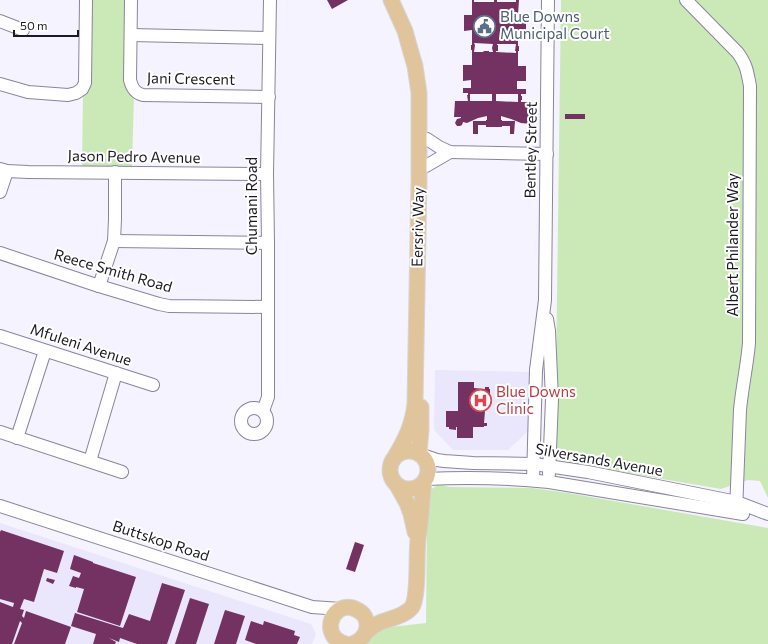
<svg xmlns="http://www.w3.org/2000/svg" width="768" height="644" viewBox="0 0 768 644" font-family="Commissioner,sans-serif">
  <rect width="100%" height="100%" fill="#f5f3ff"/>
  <g fill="#eae6fc">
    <polygon points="435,370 529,372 528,431 508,450 453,450 434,430"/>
    <polygon points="0,523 311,624 316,634 312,644 0,644"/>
  </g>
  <g fill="#cbe9b6">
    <polygon points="90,0 128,0 134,95 132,166 82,166 83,93"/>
    <path d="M 561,0 L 768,0 L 768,498 L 760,481 L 748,480 L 721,489 L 569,463 C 561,459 557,454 555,445 Z"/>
    <polygon points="442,485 449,487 532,488 568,493 768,528 768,644 364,644 378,631 390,627 426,623 427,511 430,490 436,486"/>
  </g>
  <g fill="#733261" fill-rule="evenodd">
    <polygon points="327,0 348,0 332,9"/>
    <path d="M 472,0 L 474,0 L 474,2 L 494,2 L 494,0 L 497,0 L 497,2 L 516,2 L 516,0 L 519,0 L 518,15 L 526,16 L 526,31 L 518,31 L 518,46 L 519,46 L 519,51 L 518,51 L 518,66 L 526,66 L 526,81 L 517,81 L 517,89 L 526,89 L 526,94 L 521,94 L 521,96 L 522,96 L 522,100 L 521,100 L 521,102 L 531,102 L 531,124 L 521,123 L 511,119 L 501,116 L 501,120 L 502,120 L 502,121 L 515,121 L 514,134 L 510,134 L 510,126 L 502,126 L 502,127 L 486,127 L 486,125 L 478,125 L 478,134 L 473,134 L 473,121 L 486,121 L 486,120 L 487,120 L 487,116 L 478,118 L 467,123 L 463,122 L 462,125 L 460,126 L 457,126 L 455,123 L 457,119 L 461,118 L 461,117 L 454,117 L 455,101 L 468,101 L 467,95 L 468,95 L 468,93 L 463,93 L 463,88 L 471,88 L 471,80 L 463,81 L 463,65 L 472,65 L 472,50 L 471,50 L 471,45 L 472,45 L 472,30 L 464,31 L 464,15 L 472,15 ZM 474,43 L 493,44 L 492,48 L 493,52 L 489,52 L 489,51 L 484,51 L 483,52 L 474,52 L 475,45 ZM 497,44 L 516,44 L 515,51 L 516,51 L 516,53 L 496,52 L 496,51 L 498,51 L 498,45 L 497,45 ZM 470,94 L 492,94 L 492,101 L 470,101 ZM 496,94 L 518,94 L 518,102 L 496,101 Z"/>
    <rect x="565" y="114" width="20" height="5"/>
    <polygon points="458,382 474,382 474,388 485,389 485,387 489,387 489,389 490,389 490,405 475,404 475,411 485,411 484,423 487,423 487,426 484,426 484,427 473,427 473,438 457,438 457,427 456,427 456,430 449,429 449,427 446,427 446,411 458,411"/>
    <polygon points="1,530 64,551 57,573 44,569 34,602 24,599 20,609 24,610 22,616 24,618 26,611 71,627 65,644 14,644 22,623 20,621 12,644 0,644 0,602 13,607 14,603 0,599 0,532"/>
    <polygon points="355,542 364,545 355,572 346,569"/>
    <polygon points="74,555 93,562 93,563 136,577 120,626 77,612 84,589 76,587 76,588 69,586 73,576 79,578 81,573 70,569"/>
    <polygon points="47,578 55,580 53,584 46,581"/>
    <polygon points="162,583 185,590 167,644 137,644 120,638 119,642 109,638 116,642 115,644 93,644 96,634 71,626 75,613 123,628 129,614 150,621"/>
    <polygon points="190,598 209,604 196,644 175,644"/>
    <polygon points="225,610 245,616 236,644 214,644"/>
    <polygon points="251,621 263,625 264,621 295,631 294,635 300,637 297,644 256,644 245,640"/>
  </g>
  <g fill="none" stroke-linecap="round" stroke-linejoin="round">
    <defs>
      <g id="minor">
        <path d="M 131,0 L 130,80 C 132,88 135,93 143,95 L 269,97"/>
        <path d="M 686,0 L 738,53 C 747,66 747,71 750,86 L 749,343 C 747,366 742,388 740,410 L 736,512"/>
        <polyline points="0,21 23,30"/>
        <polyline points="131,35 269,38"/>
        <polyline points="0,84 28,92 68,95 76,93 82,89 85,83 86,0"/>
        <polyline points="427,139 439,147 450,152 547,154"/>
        <polyline points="426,166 450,152"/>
        <polyline points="0,169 7,171 28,172 267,174"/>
        <polyline points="0,192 7,171"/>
        <polyline points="114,241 268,243"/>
        <polyline points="0,253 99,286 159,304 169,306 268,307"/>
        <polyline points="99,286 114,241 115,219 115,172"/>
        <polyline points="547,319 549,331 552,399 549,474"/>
        <polyline points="0,336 153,385"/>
        <circle cx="254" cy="421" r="13"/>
        <polyline points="263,411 268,397 268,243 267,174 270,0"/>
        <polyline points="0,432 122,472"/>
        <polyline points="17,438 45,351"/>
        <polyline points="422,455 437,460 444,461 473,463 534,464 588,472 737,502 768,514"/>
        <polyline points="90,461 116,373"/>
        <path d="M 426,479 C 465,477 509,478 549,482 L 743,514"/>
        <polyline points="533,480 536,370 545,300 548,0"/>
        <polyline points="0,506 312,607 341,609"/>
      </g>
      <g id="major">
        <path d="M 391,0 L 405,31 L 410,49 L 415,66 L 419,93 L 419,179 L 415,403 C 413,424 406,438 396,455"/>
        <circle cx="409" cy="470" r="19"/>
        <polyline points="419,453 421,430 421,407"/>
        <polyline points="397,485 407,503 411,514 415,532"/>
        <path d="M 366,632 C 370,629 375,625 379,623 C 390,618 404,617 412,607 C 419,596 416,554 418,540 C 418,535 420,530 420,525 C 422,510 422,496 424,482"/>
        <path d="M 346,644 C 320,638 330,602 353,608 C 358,610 363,613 365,617 C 371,629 363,641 352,644"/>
      </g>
    </defs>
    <use href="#minor" stroke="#89849e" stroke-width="14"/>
    <use href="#major" stroke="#d6d6d7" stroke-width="17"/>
    <use href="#minor" stroke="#fff" stroke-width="12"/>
    <use href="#major" stroke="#e0c59c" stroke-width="15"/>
  </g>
  <defs>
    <symbol id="civic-ring" viewBox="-11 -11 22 22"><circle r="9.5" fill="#fff" stroke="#5c6f8a" stroke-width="1.5"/><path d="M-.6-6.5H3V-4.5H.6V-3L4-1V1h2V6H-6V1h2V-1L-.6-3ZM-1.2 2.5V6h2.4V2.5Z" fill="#5c6f8a"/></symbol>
    <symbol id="hospital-ring" viewBox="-11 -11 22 22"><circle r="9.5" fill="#fff" stroke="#e0444e" stroke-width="1.5"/><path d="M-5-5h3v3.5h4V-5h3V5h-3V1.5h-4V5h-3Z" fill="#e0444e"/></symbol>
  </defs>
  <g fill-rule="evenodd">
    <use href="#civic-ring" x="472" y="14" width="25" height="25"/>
    <use href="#hospital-ring" x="468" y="388" width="25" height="25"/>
  </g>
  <g text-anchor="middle" stroke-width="4" stroke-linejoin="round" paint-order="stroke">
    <g font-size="15" fill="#4e5e75" stroke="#fff" text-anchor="start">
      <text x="500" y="22">Blue Downs<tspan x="500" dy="17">Municipal Court</tspan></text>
    </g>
    <g font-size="15" fill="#1b1923" stroke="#fff">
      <text transform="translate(191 79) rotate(1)" y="5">Jani Crescent</text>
      <text transform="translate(531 150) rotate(-89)" y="5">Bentley Street</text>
      <text transform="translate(134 157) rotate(1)" y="5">Jason Pedro Avenue</text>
      <text transform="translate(252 206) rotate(-90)" y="5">Chumani Road</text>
      <text transform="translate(418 227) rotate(-89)" y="5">Eersriv Way</text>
      <text transform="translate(733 245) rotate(-90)" y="5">Albert Philander Way</text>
      <text transform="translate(113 271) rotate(16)" y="5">Reece Smith Road</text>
      <text transform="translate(81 345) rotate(18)" y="5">Mfuleni Avenue</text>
      <text transform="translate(599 460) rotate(10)" y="5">Silversands Avenue</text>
      <text transform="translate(161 541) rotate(18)" y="5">Buttskop Road</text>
    </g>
    <g font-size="15" fill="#be3a42" stroke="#fff" text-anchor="start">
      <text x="496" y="397">Blue Downs<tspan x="496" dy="17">Clinic</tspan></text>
    </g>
  </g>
  <path d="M14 30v6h64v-6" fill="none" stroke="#1b1923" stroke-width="2"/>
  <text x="20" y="30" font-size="12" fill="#1b1923" stroke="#ffffff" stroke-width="3" paint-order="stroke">50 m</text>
</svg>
